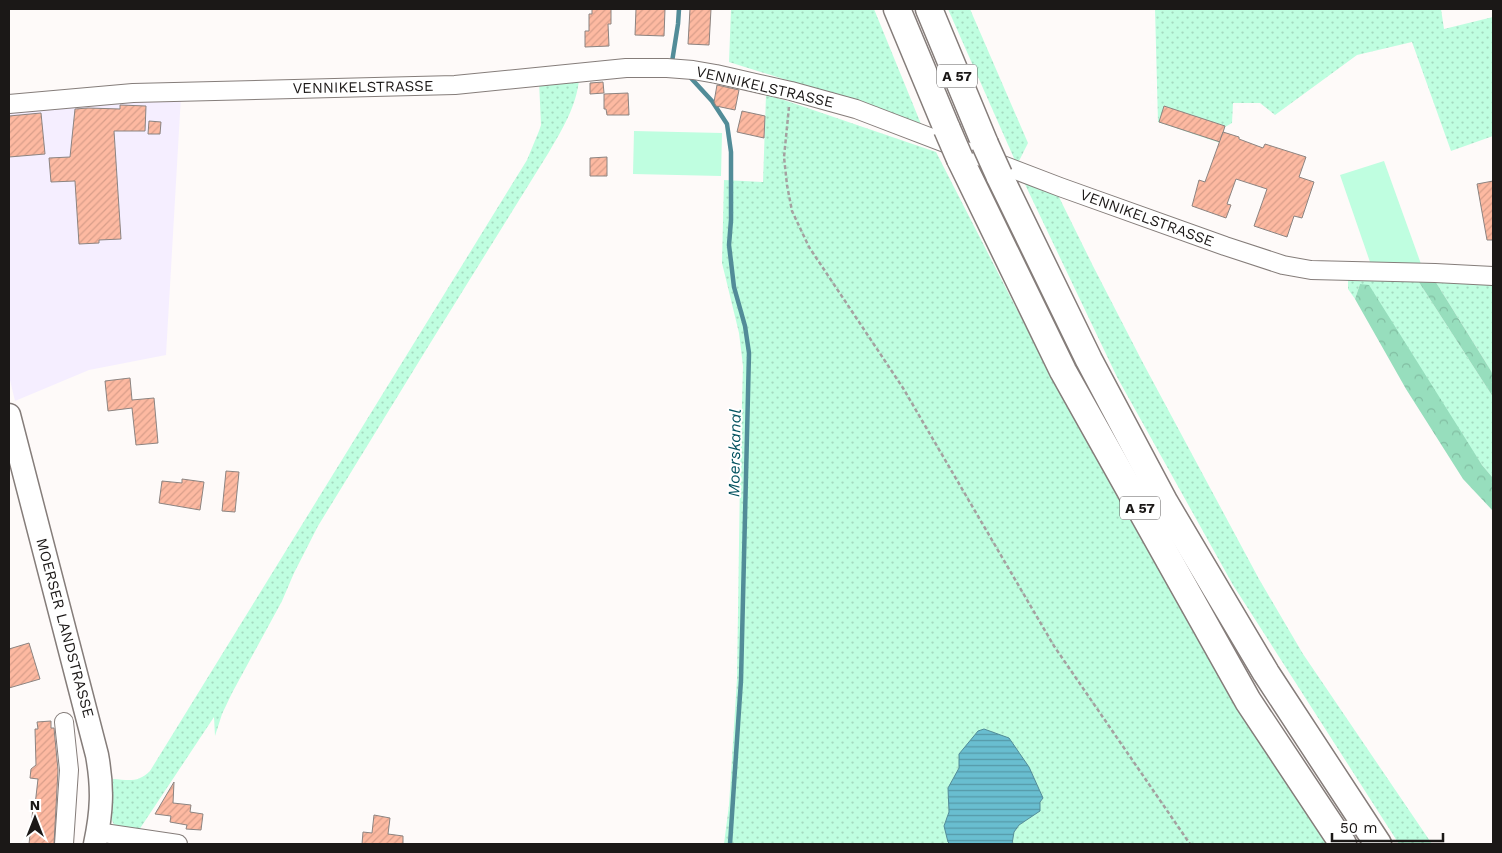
<svg xmlns="http://www.w3.org/2000/svg" width="1502" height="853" viewBox="0 0 1502 853" font-family="'Work Sans',sans-serif">
  <defs>
    <pattern id="grass-dots" width="8" height="8" patternUnits="userSpaceOnUse" patternTransform="scale(1.25)"><rect width="8" height="8" fill="#bffee0"/><path d="M2 2h.1M6 6h.1" fill="none" stroke="#a4d9bf" stroke-width="1.8" stroke-linecap="round"/></pattern>
    <pattern id="forest-crowns" width="20" height="18" patternUnits="userSpaceOnUse" patternTransform="scale(1.25)"><rect width="20" height="18" fill="#97debd"/><path d="M2 6a3 3 0 1 1 6 0M12 15a3 3 0 1 1 6 0" fill="none" stroke="#82bea2"/></pattern>
    <pattern id="water-rules" width="6" height="5" patternUnits="userSpaceOnUse" patternTransform="scale(1.25)"><rect width="6" height="5" fill="#69bed0"/><path d="M0 2.5h6" fill="none" stroke="#5699a8"/></pattern>
    <pattern id="building-hatch" width="6" height="6" patternUnits="userSpaceOnUse" patternTransform="scale(1.25)"><rect width="6" height="6" fill="#fdb9a1"/><path d="M-1 1l2-2M0 6l6-6M5 7l2-2" fill="none" stroke="#d89e8a"/></pattern>
  </defs>
  <rect width="100%" height="100%" fill="#fefaf9"/>
  <polygon fill="#f5eeff" points="181,96 166,355 89,370 15,401 9,376 9,109"/>
  <g fill="url(#grass-dots)">
    <polygon points="731,9 874,9 921,124 879,109 729,62"/>
    <polygon points="948,9 970,9 1028,143 1017,165"/>
    <polygon points="1155,9 1441,9 1444,29 1493,17 1493,136 1451,151 1412,42 1357,55 1275,115 1260,103 1233,103 1232,123 1225,127 1220,143 1158,122"/>
    <path d="M 579,79 C 577,105 562,130 549,152 L 426,350 L 318,526 L 294,573 L 282,601 L 232,693 L 222,714 L 215,736 L 214,717 L 137,833 L 114,825 L 112,820 L 113,779 C 129,780 138,783 150,771 L 527,160 L 539,131 L 541,125 L 539,81 Z"/>
    <polygon points="766,95 784,100 936,152 1052,378 1332,844 1012,844 1014,832 1019,825 1040,811 1040,802 1043,798 1029,767 959,754 959,768 948,788 949,812 944,826 948,842 950,844 724,844 729,805 737,679 740,477 743,366 739,333 722,263 724,180 763,182"/>
    <polygon points="1022,178 1056,191 1093,266 1143,363 1259,579 1303,654 1432,844 1399,844 1233,585 1117,377"/>
    <polygon points="1355,275 1415,276 1493,397 1493,478 1482,465 1360,284 1355,299 1348,289 1348,280"/>
    <polygon points="1432,276 1493,280 1493,374"/>
  </g>
  <g fill="url(#forest-crowns)">
    <polygon points="1415,276 1432,276 1493,374 1493,397"/>
    <polygon points="1360,284 1369,285 1482,465 1493,478 1493,511 1463,479 1406,389 1355,299"/>
  </g>
  <g fill="#bffee0">
    <polygon points="634,131 722,133 721,176 633,174"/>
    <polygon points="1384,161 1421,264 1370,262 1340,175"/>
  </g>
  <polygon fill="url(#water-rules)" stroke="#528c98" points="984,729 1009,738 1029,767 1043,798 1040,802 1040,811 1019,825 1014,832 1012,844 950,844 948,842 944,826 949,812 948,788 959,768 959,754 978,731"/>
  <g fill="none" stroke-linecap="round" stroke-linejoin="round">
    <g stroke="#528c98" stroke-width="4.5">
      <polyline points="672,62 678,24 679,9"/>
      <polyline points="690,77 712,101 727,124 731,152 731,220 729,245 734,287 745,326 749,353 741,680 730,844"/>
    </g>
  </g>
  <g fill="url(#building-hatch)" stroke="#8c8481">
    <polygon points="592,9 611,9 611,24 608,24 609,46 585,47 585,31 589,31 589,14 592,14"/>
    <polygon points="636,9 665,9 664,36 635,35"/>
    <polygon points="690,9 711,9 709,45 688,44"/>
    <polygon points="603,82 604,93 590,94 590,83"/>
    <polygon points="717,85 739,90 735,110 716,106 714,102"/>
    <polygon points="628,93 629,115 607,115 606,109 604,109 604,94"/>
    <polygon points="120,105 146,106 145,131 114,131 121,239 99,240 99,243 79,244 75,181 51,182 49,158 70,157 75,109 88,108 120,109"/>
    <polygon points="1164,106 1225,126 1220,142 1159,122"/>
    <polygon points="742,111 765,116 764,138 737,132"/>
    <polygon points="41,113 45,154 9,157 9,116"/>
    <polygon points="149,121 161,122 160,134 148,134"/>
    <polygon points="1223,132 1239,137 1239,139 1263,148 1265,144 1306,157 1299,177 1314,182 1302,218 1294,216 1287,237 1254,226 1267,189 1236,179 1227,204 1231,205 1226,218 1192,206 1199,180 1205,182"/>
    <polygon points="607,157 607,176 590,176 590,158"/>
    <polygon points="1493,181 1493,240 1487,240 1477,184"/>
    <polygon points="130,378 132,400 154,398 158,443 136,445 132,408 108,411 105,381"/>
    <polygon points="226,471 239,472 235,512 222,511"/>
    <polygon points="182,479 204,482 200,510 159,503 162,481 182,483"/>
    <polygon points="29,643 40,679 9,688 9,649"/>
    <polygon points="51,721 51,728 54,728 58,770 54,844 29,844 33,808 33,804 35,805 38,779 30,778 31,769 36,765 35,729 38,729 37,722"/>
    <polygon points="174,782 173,803 191,805 190,812 203,814 201,830 186,829 187,825 170,822 171,816 155,814"/>
    <polygon points="374,815 390,818 388,834 403,836 403,844 362,844 363,832 372,833"/>
  </g>
  <g fill="none" stroke-linecap="round" stroke-linejoin="round">
    <defs>
      <g id="minor">
        <polyline points="9,104 133,93 455,85 626,68 667,68 693,70 716,74 791,91 856,109 1060,187 1225,246 1283,265 1311,270 1435,273 1493,276"/>
        <polyline points="97,832 178,844"/>
        <polyline points="64,844 69,770 64,722"/>
      </g>
      <path id="major" d="M 9,415 L 97,755 C 103,788 102,811 95,844"/>
      <g id="highway">
        <polyline points="897,9 947,129"/>
        <polyline points="929,9 985,144"/>
        <polyline points="960,159 1063,371 1248,701 1343,844"/>
        <polyline points="999,175 1089,360 1165,503 1266,673 1378,844"/>
      </g>
    </defs>
    <use href="#minor" stroke="#857d7a" stroke-width="20"/>
    <use href="#major" stroke="#857d7a" stroke-width="25"/>
    <use href="#highway" stroke="#857d7a" stroke-width="29"/>
    <polyline stroke="#a4a1a0" stroke-width="2.5" stroke-dasharray="4 2.5" stroke-linecap="butt" points="789,107 784,157 787,185 792,211 809,247 903,388 1054,646 1190,844"/>
    <use href="#minor" stroke="#fff" stroke-width="18"/>
    <use href="#major" stroke="#fff" stroke-width="22"/>
    <use href="#highway" stroke="#fff" stroke-width="26"/>
    <defs>
      <g id="highway-bridge">
        <polyline points="947,129 960,159"/>
        <polyline points="985,144 999,175"/>
      </g>
    </defs>
    <use href="#highway-bridge" stroke="#857d7a" stroke-width="29" stroke-linecap="butt"/>
    <use href="#highway-bridge" stroke="#fff" stroke-width="26"/>
  </g>
  <g text-anchor="middle" stroke-width="4" stroke-linejoin="round" paint-order="stroke">
    <g fill="#fff" stroke="#5f5d5d" stroke-width="1">
      <rect x="937" y="64.5" width="40" height="23" rx="4"/>
      <rect x="1120" y="496.5" width="40" height="23" rx="4"/>
    </g>
    <g font-size="14" font-weight="bold" fill="#1b1817">
      <text x="957" y="81">A 57</text>
      <text x="1140" y="513">A 57</text>
    </g>
    <g font-size="15" fill="#1b1817" stroke="#fff">
      <text transform="translate(363 87) rotate(-1)" y="5">VENNIKELSTRASSE</text>
      <text transform="translate(765 87) rotate(13)" y="5">VENNIKELSTRASSE</text>
      <text transform="translate(1147 218) rotate(20)" y="5">VENNIKELSTRASSE</text>
      <text transform="translate(65 628) rotate(75)" y="5">MOERSER LANDSTRASSE</text>
    </g>
    <g font-size="16" font-style="italic" fill="#03525f" stroke="#fff">
      <text transform="translate(734 453) rotate(-89)" y="6">Moerskanal</text>
    </g>
  </g>
  <rect width="1502" height="853" fill="none" stroke="#1b1817" stroke-width="20"/>
  <g transform="translate(35 818)" stroke="#ffffff" stroke-width="4" paint-order="stroke">
  <path d="M0-4L9 19L0 12L-9 19Z" fill="#1b1817"/>
  <text y="-8" font-size="14" font-weight="bold" text-anchor="middle" fill="#1b1817">N</text>
  </g>
  <path d="M1332 833v8h111v-8" fill="none" stroke="#1b1817" stroke-width="2.5"/>
  <text x="1340" y="833" font-size="15" fill="#1b1817" stroke="#ffffff" stroke-width="4" paint-order="stroke">50 m</text>
</svg>
